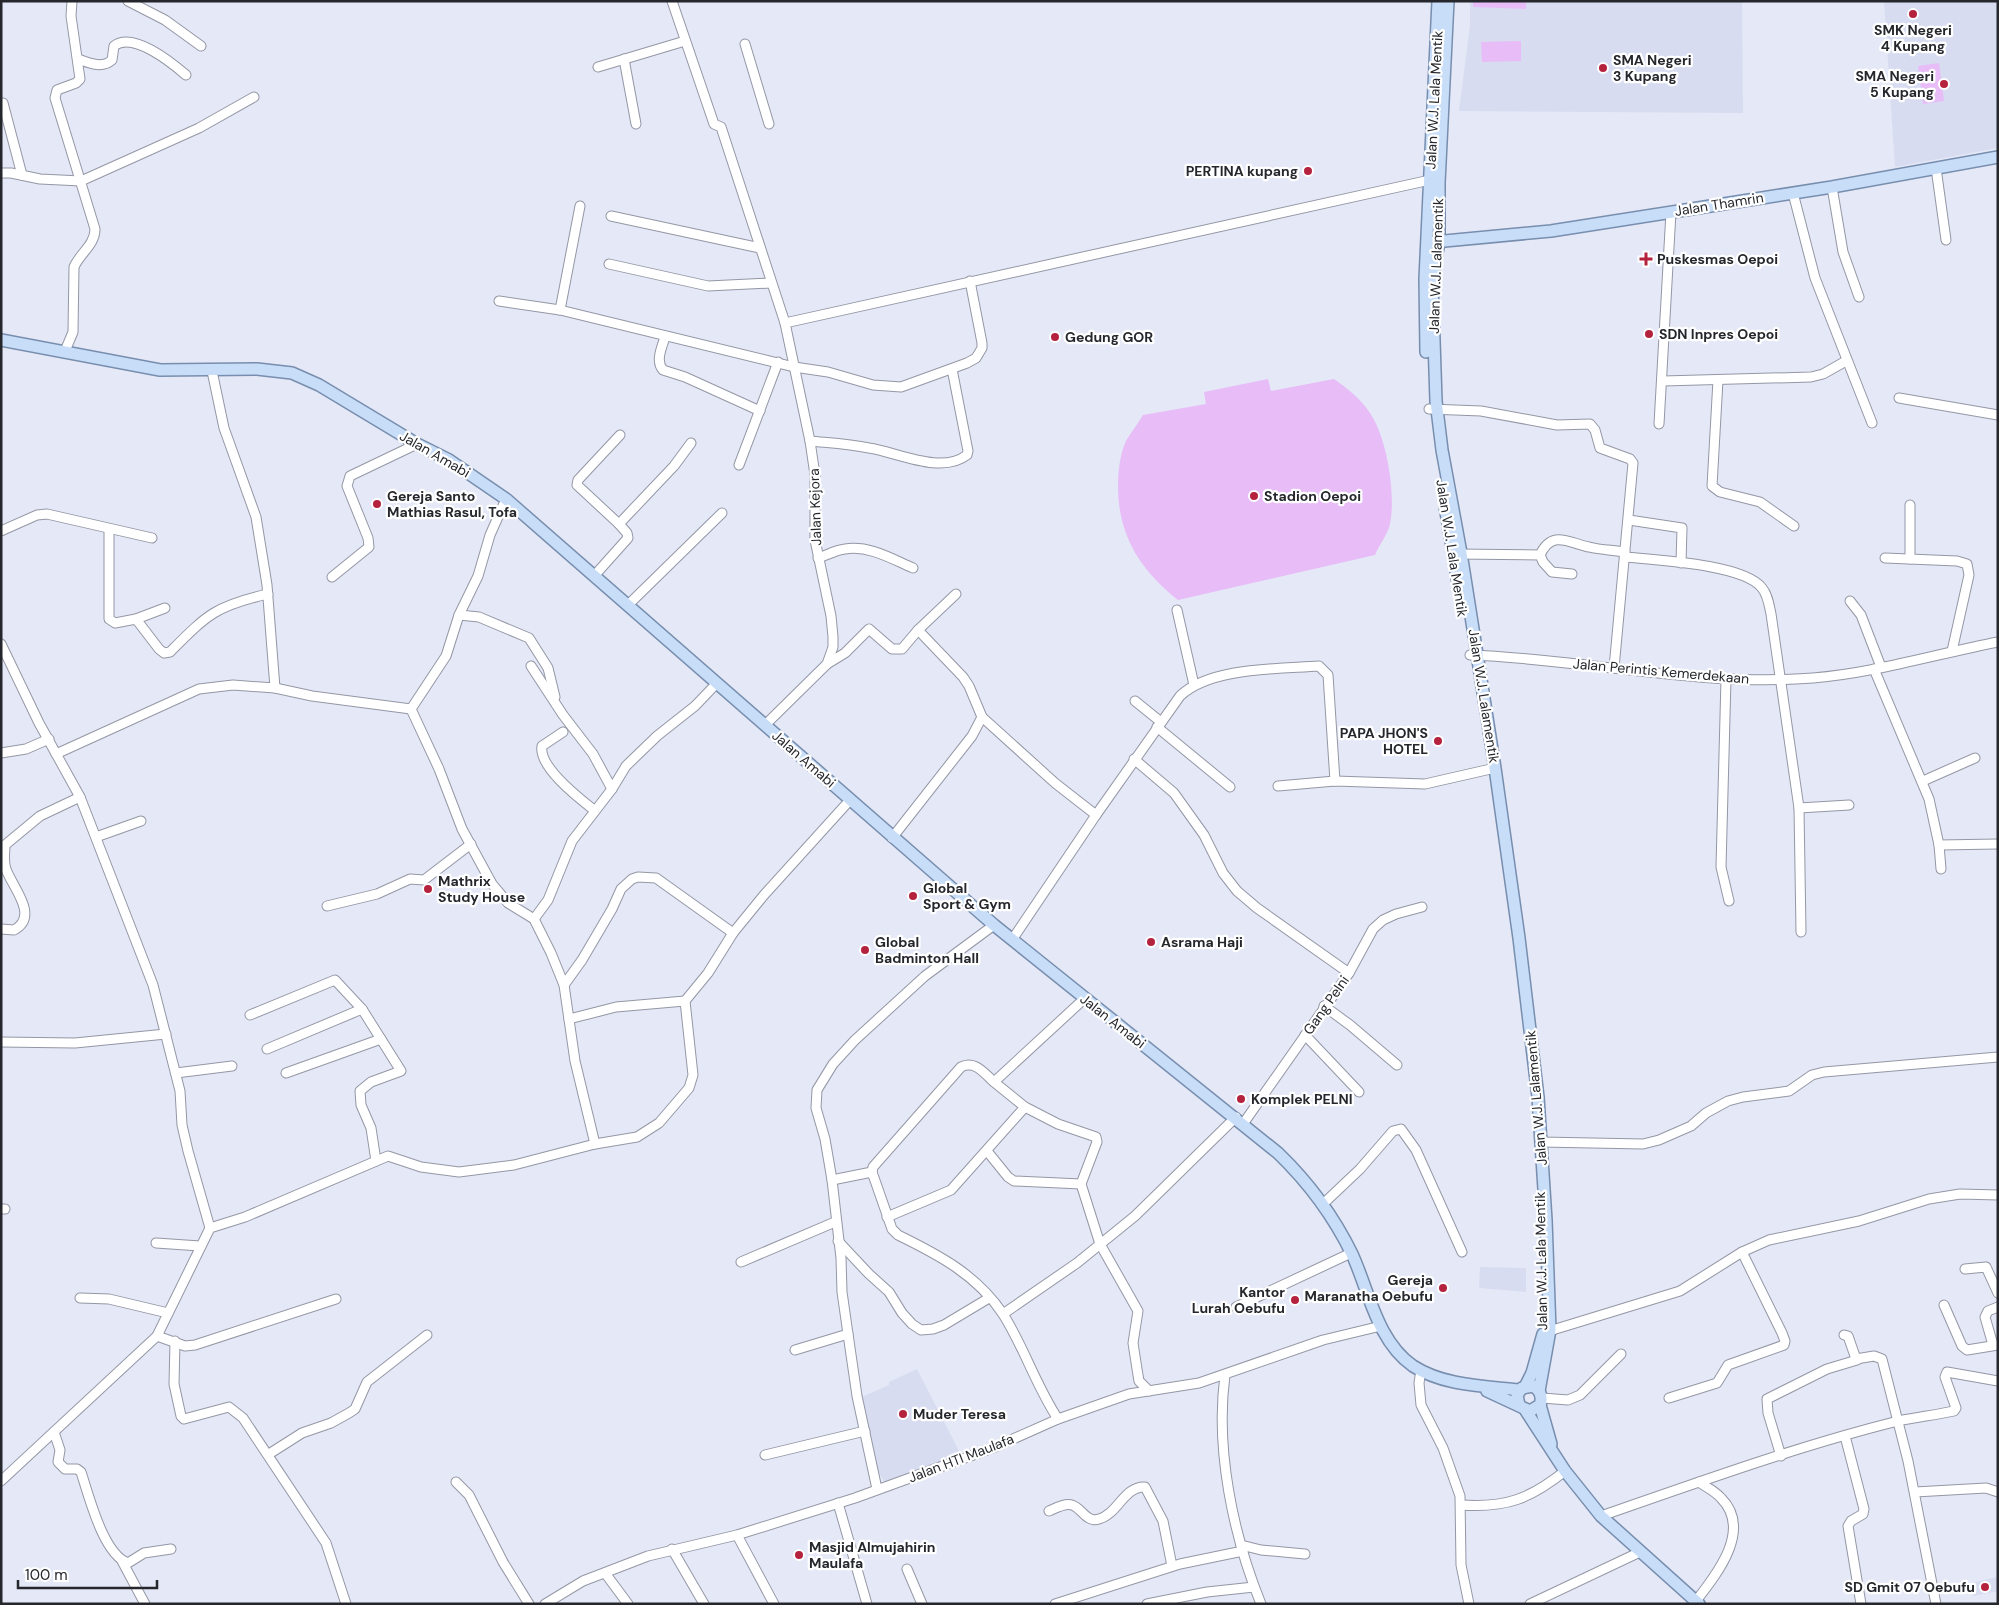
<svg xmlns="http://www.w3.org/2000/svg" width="1999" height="1605" viewBox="0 0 1999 1605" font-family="'DM Sans',sans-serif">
  <rect width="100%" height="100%" fill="#e5e8f6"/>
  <g fill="#d7dcf1">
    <polygon points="1470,1 1742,1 1743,113 1459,111 1470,25"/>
    <polygon points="1884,1 1998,1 1998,148 1895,167"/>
    <polygon points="1480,1267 1526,1268 1526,1292 1479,1288"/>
    <polygon points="917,1369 962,1457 886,1484 877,1470 862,1397 889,1385 889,1382"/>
    <polygon points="1998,1577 1998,1591 1973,1596 1971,1583"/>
  </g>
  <g fill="#e7bcf7">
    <polygon points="1473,1 1526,1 1526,9 1473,7"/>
    <polygon points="1521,41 1521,61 1482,62 1481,42"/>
    <polygon points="1939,63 1944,101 1923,104 1918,66"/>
    <path d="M 1268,379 L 1271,391 L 1334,379 C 1348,389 1361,399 1370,413 C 1387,438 1396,494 1390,524 C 1388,534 1379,545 1375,555 L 1178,600 C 1140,570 1118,535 1118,486 C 1118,472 1120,454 1126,441 C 1131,432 1138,424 1143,415 L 1206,404 L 1204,392 Z"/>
  </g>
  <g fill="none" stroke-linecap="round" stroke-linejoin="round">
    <defs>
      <g id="minor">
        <polyline points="128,1 165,20 201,46"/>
        <polyline points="672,1 714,124 721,127 785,323 810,441 815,475 815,540 831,616 833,637 833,647 827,664 765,725"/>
        <polyline points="745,44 769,124"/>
        <path d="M 78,59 C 89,63 102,69 112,60 L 114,46 C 133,31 172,63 186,75"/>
        <polyline points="624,59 636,124"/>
        <polyline points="598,67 685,41"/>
        <polyline points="3,103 22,175"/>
        <polyline points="1936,168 1946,240"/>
        <polyline points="1,173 11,173 40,179 81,181 199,128 254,97"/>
        <polyline points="1832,187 1843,252 1859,297"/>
        <polyline points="1793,193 1815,278 1872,423"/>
        <polyline points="611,216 760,248"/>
        <polyline points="609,264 708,286 771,283"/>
        <polyline points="499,301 560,310 794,367 828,372 873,385 901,387 967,363 976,358 982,348 982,343 970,281"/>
        <polyline points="560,310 580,206"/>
        <polyline points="785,323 1430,180 1434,181"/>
        <path d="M 665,337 C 662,347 655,361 663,370 L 685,377 L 760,411"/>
        <path d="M 65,351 L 73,332 L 74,267 C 80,253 95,245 95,229 L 55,98 L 57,90 L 76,83 L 80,79 L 71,16 L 72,1"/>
        <polyline points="212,371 224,428 256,517 267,585 275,688"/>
        <polyline points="1718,380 1712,486 1720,492 1760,502 1794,526"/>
        <polyline points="1663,381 1811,377 1823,374 1846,361"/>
        <polyline points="1899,398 1998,415"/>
        <polyline points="1429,409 1481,411 1557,425 1590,424 1595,430 1600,448 1630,459 1633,463 1614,668"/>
        <polyline points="1659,424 1671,212"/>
        <path d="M 810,441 C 830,443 849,444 869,448 C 897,452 941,475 967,455 L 968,451 L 952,369"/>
        <polyline points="739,465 778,362"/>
        <polyline points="506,499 490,535 478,576 459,615 446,656 411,709 439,769 462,829 492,884 508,903 534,919 551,953 564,985 575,1061 595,1144"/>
        <polyline points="1910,505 1910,559"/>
        <polyline points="1629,520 1682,528 1681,563"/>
        <polyline points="619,524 577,485 578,480 620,435"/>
        <path d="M 109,530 L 109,619 L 115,623 L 136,619 L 159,649 L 164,653 L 170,652 C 207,615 215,606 268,594"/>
        <polyline points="1,531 37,515 47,514 152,538"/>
        <polyline points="1455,554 1540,555 1543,562 1552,572 1572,574"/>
        <path d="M 1540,555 C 1552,529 1569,543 1589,547 C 1601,550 1613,550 1625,552"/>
        <path d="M 1625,557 C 1655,560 1744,564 1762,588 C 1768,595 1769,605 1771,614 L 1799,808 L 1801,932"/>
        <path d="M 818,558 C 827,555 836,550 845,549 C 869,545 892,559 913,568"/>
        <polyline points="1885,558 1957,561 1967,564 1969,575 1952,651"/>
        <polyline points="594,576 628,538 627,533 619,524 674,466 691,443"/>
        <polyline points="332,577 369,547 368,538 347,486 350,476 417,444"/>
        <polyline points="1850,601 1861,615 1881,667"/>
        <polyline points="628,605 722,513"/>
        <polyline points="1177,610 1194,685"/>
        <polyline points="459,615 479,617 529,638 548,668 555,697"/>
        <polyline points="136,619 165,608"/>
        <path d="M 918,630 L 963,677 L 969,686 L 982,717 L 1055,783 L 1096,815 L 1180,696 C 1210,667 1279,669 1319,666 L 1328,675 L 1335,781"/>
        <polyline points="1,644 39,723 80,797 153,985 180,1091 182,1125 188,1151 210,1228"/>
        <path d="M 1470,655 C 1584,659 1698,687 1813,678 C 1875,673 1936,654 1998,642"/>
        <polyline points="827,664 845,653 869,629 892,649 902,649 918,630 956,594"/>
        <polyline points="531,666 563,715 593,754 612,789"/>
        <polyline points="1874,669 1929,799 1939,845 1941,869"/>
        <polyline points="1726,679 1721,867 1729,901"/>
        <polyline points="1135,701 1161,722"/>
        <polyline points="1157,727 1230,787"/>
        <path d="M 563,732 L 542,746 C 538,767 580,799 594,810"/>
        <polyline points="1,753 26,749 49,739"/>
        <polyline points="56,754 199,689 233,685 275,688 312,696 411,709"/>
        <polyline points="1134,759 1174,793 1204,835 1223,873 1237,891 1257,908 1349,973"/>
        <polyline points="1923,781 1975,758"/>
        <polyline points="1278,786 1335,781 1425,784 1495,768"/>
        <polyline points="1799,808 1849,805"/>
        <polyline points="96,837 141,821"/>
        <polyline points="892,838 972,736 982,717"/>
        <polyline points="1939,845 1998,844"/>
        <polyline points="327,906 377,894 410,879 424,880 471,844"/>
        <polyline points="534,919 548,900 572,841 612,789 626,766 657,736 695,706 717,683"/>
        <path d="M 1,929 L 14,930 C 40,916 12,887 6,869 C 3,861 5,853 5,845 L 40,816 L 80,797"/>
        <polyline points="1012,940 1096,815"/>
        <polyline points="564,985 582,960 612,909 621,889 632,879 638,877 656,878 733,933"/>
        <polyline points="685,1001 708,973 733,933 764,895 850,800"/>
        <polyline points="1324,1006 1350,1025 1397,1065"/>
        <polyline points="250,1015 335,980 362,1009 401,1071 371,1082 360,1091 361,1105 371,1128 376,1161"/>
        <polyline points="1305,1035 1359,1092"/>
        <polyline points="1,1042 75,1043 166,1034"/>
        <polyline points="267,1049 362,1009"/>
        <polyline points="176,1073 232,1066"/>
        <polyline points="286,1073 381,1039"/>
        <polyline points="994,1082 1025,1107 1058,1124 1096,1137 1097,1142 1081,1184 1100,1244 1138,1311 1133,1343 1137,1369 1139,1381 1149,1391"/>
        <polyline points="1243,1124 1349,973 1373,929 1383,920 1396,914 1422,907"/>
        <polyline points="1541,1142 1643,1144 1659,1140 1691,1126 1706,1113 1728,1101 1743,1097 1789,1091 1812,1075 1824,1072 1998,1057"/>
        <polyline points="987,1151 1008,1177 1014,1181 1081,1184"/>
        <polyline points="832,1180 872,1172"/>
        <polyline points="1322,1205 1360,1169 1393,1131 1401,1129 1416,1150 1462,1252"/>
        <polyline points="1,1209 5,1209"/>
        <polyline points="887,1217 951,1190 1025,1107"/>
        <polyline points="838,1241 869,1274 889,1292 902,1313 912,1324 921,1330 933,1329 944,1325 989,1298"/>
        <polyline points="156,1243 200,1246"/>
        <polyline points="741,1262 835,1222"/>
        <polyline points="1965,1269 1986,1267 1998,1293"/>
        <polyline points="80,1298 109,1299 168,1313"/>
        <polyline points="1944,1305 1962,1346 1967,1350 1998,1345"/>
        <polyline points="1236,1307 1351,1253"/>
        <polyline points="1003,1314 1077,1263 1135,1216 1236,1117"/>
        <polyline points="1546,1332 1680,1291 1742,1252 1769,1240 1859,1221 1929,1199 1960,1194 1998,1195"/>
        <polyline points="1844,1335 1848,1336 1856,1359 1874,1356 1882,1359 1908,1461 1936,1604"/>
        <polyline points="157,1336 185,1346 195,1345 336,1299"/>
        <polyline points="175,1341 174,1384 181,1416 184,1419 229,1407 243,1418 326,1543 346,1604"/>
        <polyline points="1993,1345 1985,1317 1988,1311 1998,1307"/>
        <polyline points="795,1350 848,1334"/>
        <polyline points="1421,1370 1419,1383 1421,1405 1443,1448 1460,1496 1461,1565 1469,1604"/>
        <path d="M 1225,1375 C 1215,1449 1233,1535 1261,1604"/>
        <polyline points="1542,1398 1568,1400 1580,1395 1621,1354"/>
        <polyline points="1669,1398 1717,1383 1728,1365 1784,1345 1785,1341 1782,1333 1742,1252"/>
        <path d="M 1058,1419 C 1036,1386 1024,1347 1003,1314 C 977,1275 939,1255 898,1235 L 892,1229 L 872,1172 L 873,1167 L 961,1067 C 975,1060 984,1073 994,1082 L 1084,999"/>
        <path d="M 54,1432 L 60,1450 L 58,1462 L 65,1469 L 77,1469 L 81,1472 C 89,1496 103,1554 128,1563 L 144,1553 L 171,1549"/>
        <polyline points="1845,1436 1864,1509 1863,1514 1851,1521 1848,1526 1861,1604"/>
        <polyline points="269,1454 302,1433 331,1423 349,1413 355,1409 367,1382 427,1335"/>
        <polyline points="765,1455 865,1431"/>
        <polyline points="1781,1456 1768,1413 1767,1399 1827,1369 1857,1360"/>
        <polyline points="1,1481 157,1336 210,1228 245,1217 388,1156 421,1167 459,1172 514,1165 595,1144 637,1137 659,1123 689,1088 693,1075 685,1001 616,1007 569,1019"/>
        <polyline points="456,1482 469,1495 503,1562 529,1604"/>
        <polyline points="877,1489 857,1396 848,1334 842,1292 841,1258 832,1180 825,1139 816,1108 817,1090 833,1064 855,1040 925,976 994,925"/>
        <polyline points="1915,1492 1986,1488 1998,1492"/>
        <polyline points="838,1503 867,1604"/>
        <path d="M 1461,1505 C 1506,1508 1530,1499 1565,1471"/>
        <path d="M 1049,1511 C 1056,1508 1065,1503 1072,1505 C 1082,1508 1086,1523 1099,1519 C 1118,1514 1124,1486 1145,1487 L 1163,1521 L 1172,1566"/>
        <path d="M 1601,1516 C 1699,1482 1798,1446 1898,1421 C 1917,1417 1936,1415 1954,1411 L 1956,1408 L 1945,1377 L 1947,1372 L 1998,1381"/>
        <polyline points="737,1535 774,1604"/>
        <polyline points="1241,1545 1261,1550 1305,1554"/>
        <polyline points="672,1549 704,1604"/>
        <polyline points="122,1561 145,1604"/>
        <polyline points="907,1569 922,1604"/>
        <polyline points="605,1573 628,1604"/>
        <path d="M 1696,1601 C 1716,1575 1753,1530 1721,1498 C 1715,1491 1706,1487 1699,1482"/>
        <polyline points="545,1604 583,1581 648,1556 737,1535 855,1498 995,1447 1058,1419 1129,1394 1199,1383 1323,1340 1381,1326"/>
        <polyline points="1055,1604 1180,1564 1243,1551"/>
        <polyline points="1147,1604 1207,1592 1254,1587"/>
        <polyline points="1530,1604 1640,1552"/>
      </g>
      <g id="major">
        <polyline points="1448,1 1439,183 1439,242 1432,280 1436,401 1442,450 1461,553 1495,768 1519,938 1538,1097 1546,1220 1550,1330 1539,1391"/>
        <polyline points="1434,242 1551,231 1832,187 1998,157"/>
        <path d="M 1,340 L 160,370 L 257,369 L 292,373 L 319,385 L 417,444 L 449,460 L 506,499 L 994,925 L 1278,1153 C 1307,1181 1334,1217 1352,1254 C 1369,1291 1377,1341 1413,1366 C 1444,1386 1484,1386 1519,1390"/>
        <polyline points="1426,352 1425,279 1438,1"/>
        <polyline points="1445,506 1462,606"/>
        <polyline points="1525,1387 1532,1373 1543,1334"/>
        <path d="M 1487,1391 L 1530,1411 L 1540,1405 C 1543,1397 1540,1390 1533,1386 L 1522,1388 L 1517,1395 L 1519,1405"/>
        <polyline points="1540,1405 1551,1444"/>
        <polyline points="1526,1411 1565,1471 1601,1516 1699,1604"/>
      </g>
    </defs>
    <use href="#minor" stroke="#9497a5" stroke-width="11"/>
    <use href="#major" stroke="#788eae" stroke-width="14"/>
    <use href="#minor" stroke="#fff" stroke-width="9"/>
    <use href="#major" stroke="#c8ddf8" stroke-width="11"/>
  </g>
  <g fill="#b4223d" stroke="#fff" stroke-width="2">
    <circle cx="1913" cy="14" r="5"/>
    <circle cx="1603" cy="68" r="5"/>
    <circle cx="1944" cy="84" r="5"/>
    <circle cx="1308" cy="171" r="5"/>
    <path d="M1643.5 251.5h5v5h5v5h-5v5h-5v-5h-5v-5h5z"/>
    <circle cx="1649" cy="334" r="5"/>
    <circle cx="1055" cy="337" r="5"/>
    <circle cx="1254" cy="496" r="5"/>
    <circle cx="377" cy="504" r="5"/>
    <circle cx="1438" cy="741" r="5"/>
    <circle cx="428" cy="889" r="5"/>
    <circle cx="913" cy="896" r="5"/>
    <circle cx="1151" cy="942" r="5"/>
    <circle cx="865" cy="950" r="5"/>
    <circle cx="1241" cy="1099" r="5"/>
    <circle cx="1443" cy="1288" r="5"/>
    <circle cx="1295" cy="1300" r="5"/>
    <circle cx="903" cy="1414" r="5"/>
    <circle cx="799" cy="1555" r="5"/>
    <circle cx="1985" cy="1587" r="5"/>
  </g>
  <g text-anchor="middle" stroke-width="4.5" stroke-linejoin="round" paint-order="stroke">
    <g font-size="14" font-weight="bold" fill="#25272c" stroke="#fff" text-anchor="start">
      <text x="1913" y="35" text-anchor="middle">SMK Negeri<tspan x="1913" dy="16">4 Kupang</tspan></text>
      <text x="1613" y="65">SMA Negeri<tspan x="1613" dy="16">3 Kupang</tspan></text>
      <text x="1934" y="81" text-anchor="end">SMA Negeri<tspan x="1934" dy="16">5 Kupang</tspan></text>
      <text x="1298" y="176" text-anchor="end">PERTINA kupang</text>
      <text x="1657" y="264">Puskesmas Oepoi</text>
      <text x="1659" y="339">SDN Inpres Oepoi</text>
      <text x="1065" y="342">Gedung GOR</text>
      <text x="387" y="501">Gereja Santo<tspan x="387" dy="16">Mathias Rasul, Tofa</tspan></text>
      <text x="1264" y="501">Stadion Oepoi</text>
      <text x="1428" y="738" text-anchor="end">PAPA JHON'S<tspan x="1428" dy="16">HOTEL</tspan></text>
      <text x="438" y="886">Mathrix<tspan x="438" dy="16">Study House</tspan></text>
      <text x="923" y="893">Global<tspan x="923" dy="16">Sport &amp; Gym</tspan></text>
      <text x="875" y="947">Global<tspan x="875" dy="16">Badminton Hall</tspan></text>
      <text x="1161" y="947">Asrama Haji</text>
      <text x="1251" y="1104">Komplek PELNI</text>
      <text x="1433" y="1285" text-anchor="end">Gereja<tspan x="1433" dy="16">Maranatha Oebufu</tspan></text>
      <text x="1285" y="1297" text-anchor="end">Kantor<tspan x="1285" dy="16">Lurah Oebufu</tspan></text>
      <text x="913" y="1419">Muder Teresa</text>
      <text x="809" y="1552">Masjid Almujahirin<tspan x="809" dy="16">Maulafa</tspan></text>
      <text x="1975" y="1592" text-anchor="end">SD Gmit 07 Oebufu</text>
    </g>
    <g font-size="14" fill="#25272c" stroke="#fff">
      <text transform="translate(1434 100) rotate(-87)" y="5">Jalan W.J. Lala Mentik</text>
      <text transform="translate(1719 204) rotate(-9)" y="5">Jalan Thamrin</text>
      <text transform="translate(1436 266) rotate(-88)" y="5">Jalan W.J. Lalamentik</text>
      <text transform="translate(435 454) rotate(30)" y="5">Jalan Amabi</text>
      <text transform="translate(815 507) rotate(-92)" y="5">Jalan Kejora</text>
      <text transform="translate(1452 548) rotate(81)" y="5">Jalan W.J. Lala Mentik</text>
      <text transform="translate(1661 671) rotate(5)" y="5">Jalan Perintis Kemerdekaan</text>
      <text transform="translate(1484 696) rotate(81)" y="5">Jalan W.J. Lalamentik</text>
      <text transform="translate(804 759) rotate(41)" y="5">Jalan Amabi</text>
      <text transform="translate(1326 1005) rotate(-55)" y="5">Gang Pelni</text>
      <text transform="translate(1113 1021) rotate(38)" y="5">Jalan Amabi</text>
      <text transform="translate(1536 1098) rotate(-95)" y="5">Jalan W.J. Lalamentik</text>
      <text transform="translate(1541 1261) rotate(-91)" y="5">Jalan W.J. Lala Mentik</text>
      <text transform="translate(961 1458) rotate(-21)" y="5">Jalan HTI Maulafa</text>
    </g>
  </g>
  <rect width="1999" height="1605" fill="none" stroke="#25272c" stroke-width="5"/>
  <path d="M18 1580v8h139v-8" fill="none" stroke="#25272c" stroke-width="2.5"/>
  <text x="25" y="1580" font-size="15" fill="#25272c" stroke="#ffffff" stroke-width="4" paint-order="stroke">100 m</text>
</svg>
